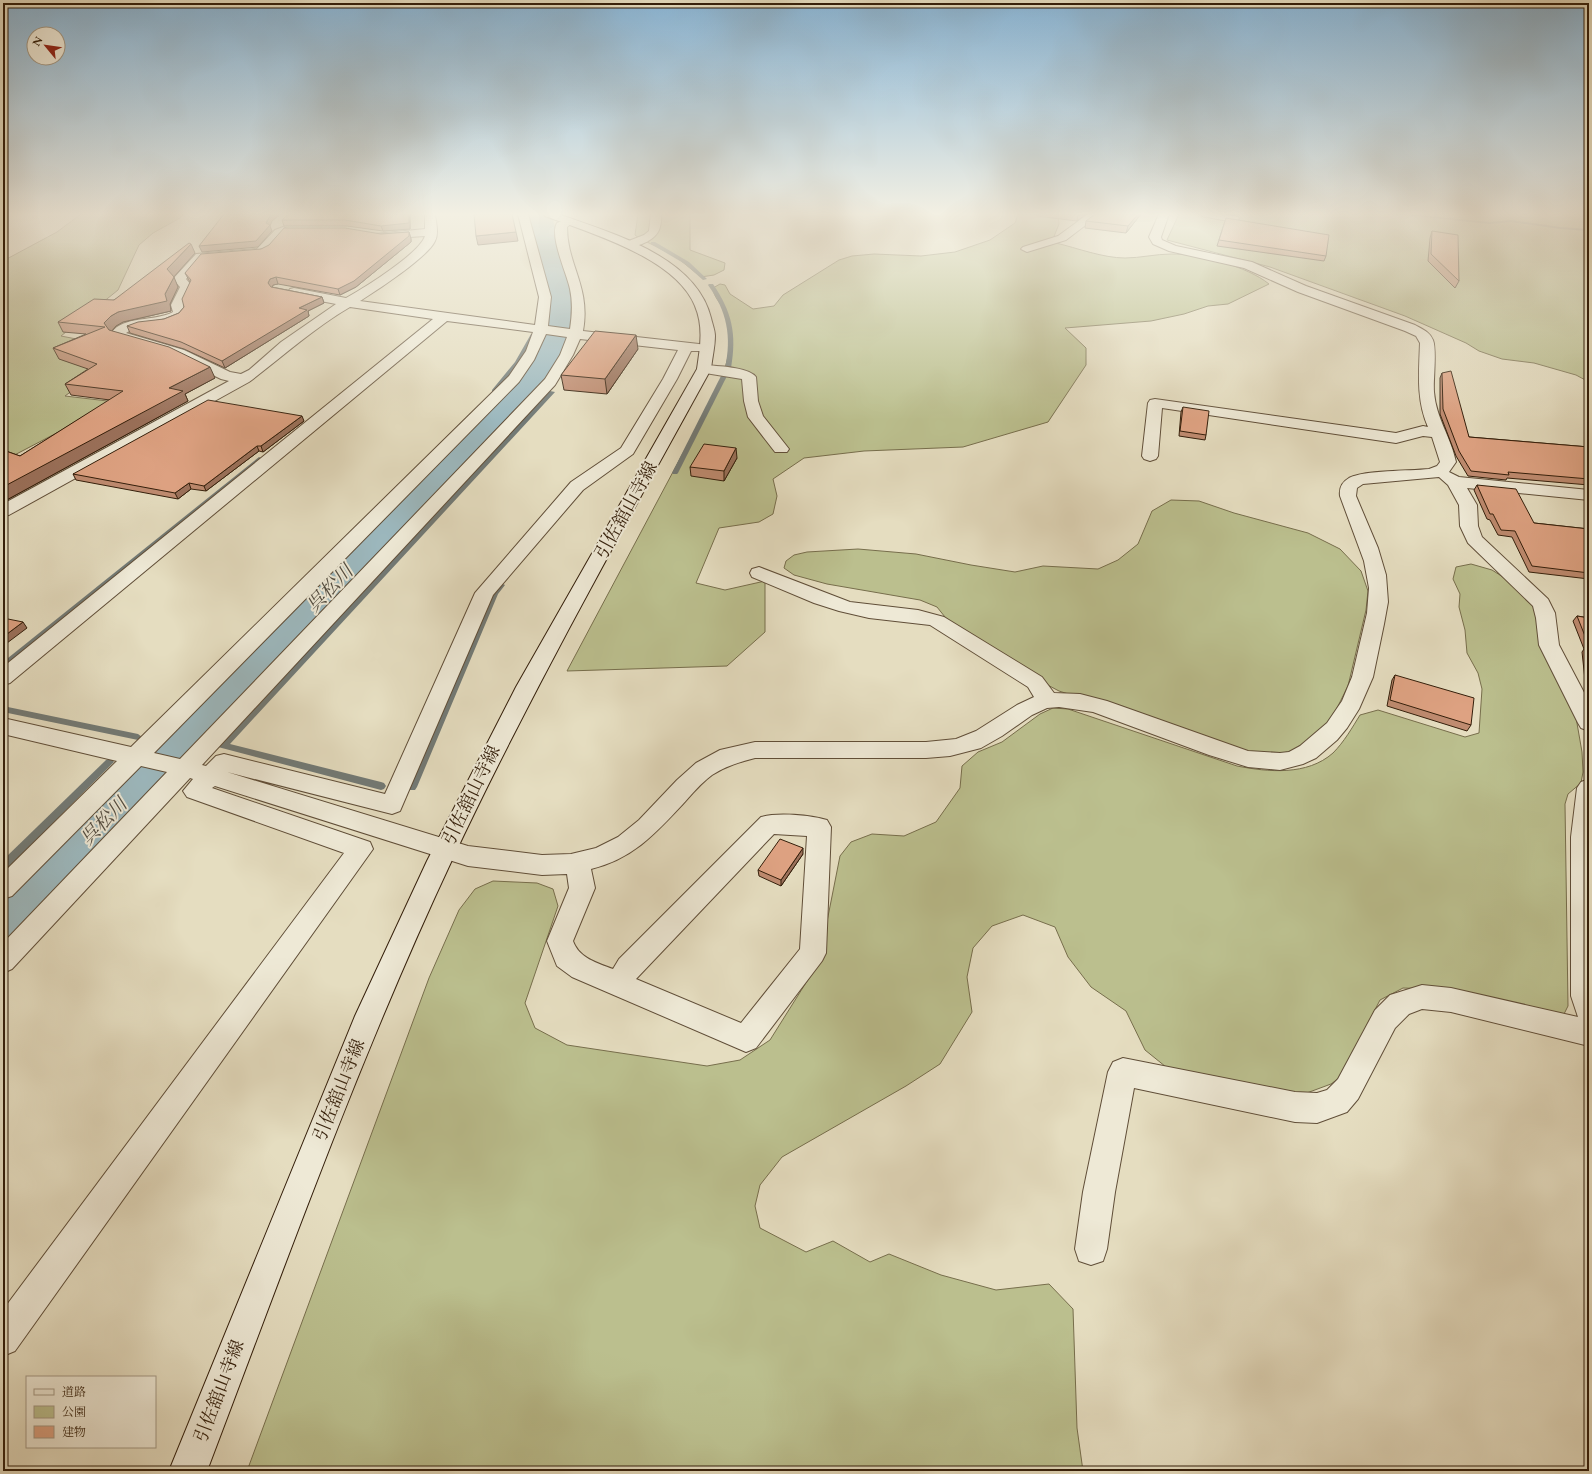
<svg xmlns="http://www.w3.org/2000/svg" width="1592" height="1474" viewBox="0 0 1592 1474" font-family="'EB Garamond','Noto Serif JP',serif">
  <rect width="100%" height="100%" fill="#e5ddc0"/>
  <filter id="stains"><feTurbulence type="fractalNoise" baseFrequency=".005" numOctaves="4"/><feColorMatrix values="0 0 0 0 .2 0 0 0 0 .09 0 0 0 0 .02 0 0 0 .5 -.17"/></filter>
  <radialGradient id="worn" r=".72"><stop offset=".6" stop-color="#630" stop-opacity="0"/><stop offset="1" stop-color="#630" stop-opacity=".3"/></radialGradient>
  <g fill="#bbbf8e" stroke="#776e4c">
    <polygon points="81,214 184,214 180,218 153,233 139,245 118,290 61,336 138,351 99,371 65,396 116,402 3,461 3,261 57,232"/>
    <polygon points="638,214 690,214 690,250 725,263 724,270 714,275 701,277 675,256 639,238 635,235"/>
    <path d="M 1018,214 L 1058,214 L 1059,224 L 1053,239 L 1056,243 C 1077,248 1103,258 1125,258 C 1140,258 1156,254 1171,254 C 1199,254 1247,266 1269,284 L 1228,304 L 1208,306 L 1184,314 L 1151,321 L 1065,328 L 1086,348 L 1086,365 L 1048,422 L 963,447 L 864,451 L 804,458 L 773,479 L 777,496 L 773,514 L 759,522 L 719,528 L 696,583 L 725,590 L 765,581 L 765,632 L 727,666 L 567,671 L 715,393 C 726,368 737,340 725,312 C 722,304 713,297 713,288 L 720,284 L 725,285 L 730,294 L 753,309 L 774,306 L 783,295 L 839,260 L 852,256 L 874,254 L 921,256 L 955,252 L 990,240 L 1015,223 Z"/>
    <polygon points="1179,214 1589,214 1589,382 1576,375 1534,363 1502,359 1479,351 1466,343 1405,316 1270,267 1167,240"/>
    <polygon points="1171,500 1199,501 1234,513 1308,533 1340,549 1361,571 1368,591 1366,610 1348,686 1338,706 1327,725 1312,741 1294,751 1276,754 1259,755 1059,691 1025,673 972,641 945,617 937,607 920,600 827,584 794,575 784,568 786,561 794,555 807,552 858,549 916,554 971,565 1015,572 1043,566 1098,569 1118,560 1138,544 1152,511"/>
    <path d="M 1471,564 L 1492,570 L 1514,584 L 1533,606 L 1574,706 L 1582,752 L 1583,772 L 1581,783 L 1568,794 L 1565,804 L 1568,1006 L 1564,1014 L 1433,989 L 1403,988 L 1380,1000 L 1365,1029 L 1354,1067 L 1331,1084 L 1304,1094 L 1171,1071 L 1145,1050 L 1126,1011 L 1091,987 L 1068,957 L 1055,927 L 1023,915 L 992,926 L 973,948 L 967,977 L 972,1012 L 940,1064 L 906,1086 L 782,1157 L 760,1185 L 755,1206 L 760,1228 L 806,1252 L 833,1241 L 870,1262 L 889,1254 L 941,1275 L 996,1290 L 1049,1284 L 1073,1309 L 1077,1428 L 1083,1471 L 247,1471 L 429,978 L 459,910 L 475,889 L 493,881 L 537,883 L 553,889 L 558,906 L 525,1003 L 535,1028 L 567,1045 L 707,1066 L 740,1060 L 770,1040 L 819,962 L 840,856 L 851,842 L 872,834 L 904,836 L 936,822 L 960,788 L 962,766 L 978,752 L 1002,742 L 1040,714 L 1053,708 L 1068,709 L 1237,766 C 1268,772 1307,776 1333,753 C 1344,742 1352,728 1360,715 L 1378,710 L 1465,737 L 1479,733 L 1482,689 L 1478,673 L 1467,653 L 1465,630 L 1459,607 L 1460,594 L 1453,579 L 1456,567 Z"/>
  </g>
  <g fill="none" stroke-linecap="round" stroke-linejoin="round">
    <g fill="#727a76" fill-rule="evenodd">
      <polygon points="1395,214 1408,214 1490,222 1511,220 1560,227 1589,229 1589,231 1560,229 1511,222 1490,224"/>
      <polygon points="651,242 655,242 689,262 707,279 703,280 685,264 651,244"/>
      <path d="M 709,284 L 713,284 C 732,312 737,334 731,368 L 728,370 L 725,368 C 732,337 727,311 708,285 Z"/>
      <polygon points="531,334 536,335 519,364 496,392 492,392 492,390 515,362"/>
      <polygon points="725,372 728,374 678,473 677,474 673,474 672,473 722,374"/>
      <polygon points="550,391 555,392 230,744 381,782 384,783 386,786 384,789 381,790 218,747 216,745 218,743 222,742"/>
      <polygon points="259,457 261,458 261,460 6,668 3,669 3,662"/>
      <polygon points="498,583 501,583 505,585 498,594 417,787 415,790 405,790 403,787 405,784 409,783 490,594"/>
      <polygon points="3,706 138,734 142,737 138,740 3,712"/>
      <polygon points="186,734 206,739 208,741 203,744 183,739 182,737"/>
      <polygon points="160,739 178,742 183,745 178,748 157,744 155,742 157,740"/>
      <polygon points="109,759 112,760 114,762 7,869 3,870 3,860 106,760"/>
    </g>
    <path fill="#9cb8be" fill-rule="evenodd" d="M 525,214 L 551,214 L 577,295 L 577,307 L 574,330 L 567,351 L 544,388 L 25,943 L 3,951 L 3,883 L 520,374 C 537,350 546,324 547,295 Z"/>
    <defs>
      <g id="minor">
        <path d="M 425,214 L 435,214 C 436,223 439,233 435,241 C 428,257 376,291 360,301 L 535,325 L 539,297 L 518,214 L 528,214 L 551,297 L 548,326 L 570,329 C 572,316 573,303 570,289 C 567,274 549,236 557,223 L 570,218 L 575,221 L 567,227 C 567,265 591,287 583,331 L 699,344 L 704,345 L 706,348 L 704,351 L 691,351 L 677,379 L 633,454 L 583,490 L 493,595 L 400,811 L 392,814 L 227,772 L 468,846 L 542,855 L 571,854 L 596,848 L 618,837 L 639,820 L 677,780 L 696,763 L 720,750 L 755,742 L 926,742 L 956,739 L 976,731 L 1017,705 L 1034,697 L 1028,687 L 930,625 L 869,618 L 839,611 L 814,603 L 752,577 L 750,573 L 752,569 L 759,567 L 850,602 L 918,610 L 944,617 L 1042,677 L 1054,693 L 1080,694 L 1107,701 L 1248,751 L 1280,753 L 1289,752 L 1300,746 L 1327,723 L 1342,701 L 1352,677 L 1367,613 L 1369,588 L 1364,561 L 1340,496 C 1339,488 1342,482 1349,478 C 1364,470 1410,471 1429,469 L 1437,466 L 1440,462 L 1432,437 L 1423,436 L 1396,443 L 1162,408 L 1158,456 L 1156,459 L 1150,461 L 1144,459 L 1142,456 L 1148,403 L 1150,400 L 1155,399 L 1396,433 L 1423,426 L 1428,427 C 1416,400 1419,372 1420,343 L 1416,336 L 1405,331 L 1298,292 L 1244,268 L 1169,251 L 1153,244 L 1149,237 L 1159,214 L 1169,214 L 1161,237 L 1162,240 L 1176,246 L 1252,262 L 1306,286 L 1415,325 C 1422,329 1430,332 1433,340 C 1437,350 1433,380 1434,392 C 1436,418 1451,437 1456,462 L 1449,472 L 1459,477 L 1589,490 L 1589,500 L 1467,488 L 1477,505 L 1478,526 L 1482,537 L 1548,599 L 1555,613 L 1559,645 L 1589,702 L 1589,731 L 1581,728 L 1578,723 L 1539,645 L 1536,618 L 1533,606 L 1468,543 L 1460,526 L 1459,505 L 1448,485 L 1439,477 L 1363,484 L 1357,488 L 1356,496 L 1378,548 L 1386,575 L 1388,602 L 1384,624 L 1373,677 L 1359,709 L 1347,728 L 1337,740 L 1316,758 L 1303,764 L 1280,770 L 1248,767 L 1209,755 L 1093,712 L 1059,707 L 1047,708 L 1032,715 L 1002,736 L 981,748 L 950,756 L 926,758 L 755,758 C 740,762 726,766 712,775 C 701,783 691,795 682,805 C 654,835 632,859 591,869 L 595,888 L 573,941 C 579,958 597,963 613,969 L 619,959 L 761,817 C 777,812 811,815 827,820 L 831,827 L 826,953 L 822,961 L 756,1048 L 746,1052 L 572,977 L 557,966 L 547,941 L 569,888 L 567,874 L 542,875 L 468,866 L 215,786 L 212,788 L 370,842 L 373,849 L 15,1351 L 3,1356 L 3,1310 L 344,853 L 187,797 L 183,791 L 193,779 L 190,778 L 12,969 L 3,973 L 3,943 L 167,772 L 141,766 L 12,896 L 3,899 L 3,873 L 117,761 L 3,734 L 3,718 L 131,747 L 509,376 L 526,351 L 533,332 L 447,321 L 10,683 L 3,685 L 3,667 L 433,319 L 350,307 C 314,328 282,357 249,382 L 9,515 L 3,516 L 3,504 L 229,381 L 221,379 L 174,356 L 115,339 L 111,333 C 124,315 155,322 173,312 L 171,305 L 180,287 L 173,279 L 196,254 L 257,249 L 275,230 L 283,227 L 289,230 L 280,237 L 270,250 L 263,254 L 203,259 L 186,279 L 192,286 L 183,305 L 186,313 C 174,332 143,321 126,333 L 184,350 L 230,372 L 241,374 L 249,370 L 281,342 L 336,304 L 290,295 L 288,292 L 290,289 L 294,288 L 346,298 C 364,288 419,254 425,236 L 379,239 L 375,238 L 373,236 L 375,234 L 425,229 ZM 546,334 L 567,337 L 560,355 L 545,379 L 180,759 L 154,753 L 519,382 L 534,360 ZM 580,339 L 678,350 L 663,379 L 621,448 L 571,482 L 475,593 L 385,794 L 224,754 L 216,756 L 206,766 L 202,765 L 555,385 L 573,355 ZM 774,834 L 807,836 L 800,949 L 741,1023 L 636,979 Z"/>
        <path d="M 651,214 L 661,214 C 662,230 657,238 642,244 C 636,246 632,248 626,246 L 624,244 L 626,242 L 644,235 L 649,231 Z"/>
        <polygon points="1088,214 1100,214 1066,240 1027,252 1021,249 1023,247 1058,236"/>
        <polygon points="1201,214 1223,214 1238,217 1239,219 1234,222 1202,216"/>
        <path d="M 704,365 C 716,366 749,367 756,377 L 758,401 L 763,416 L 789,449 L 787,452 L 775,452 L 748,417 L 744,401 L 742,379 L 699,372 L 697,369 L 699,366 Z"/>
        <polygon points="1589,779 1589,1046 1451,1012 1422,1009 1409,1014 1395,1028 1358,1099 1347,1112 1317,1123 1295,1122 1134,1088 1115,1192 1107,1249 1103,1261 1091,1265 1079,1261 1075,1249 1083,1192 1108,1072 1113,1062 1123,1058 1295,1092 1317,1093 1327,1090 1338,1079 1375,1010 1390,995 1422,985 1451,988 1578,1017 1571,996 1571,837 1577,788 1581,782"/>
      </g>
      <path id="secondary" d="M 544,214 L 558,214 C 611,233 696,256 711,318 C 712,323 715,330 715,336 C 715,347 712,358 711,369 C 622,531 531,692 452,860 C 359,1058 285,1266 207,1471 L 169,1471 L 355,1016 L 427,861 L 516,687 L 697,369 C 700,348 704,327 695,306 C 676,258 590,233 545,216 Z"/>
    </defs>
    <use href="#minor" stroke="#604e38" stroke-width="2"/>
    <use href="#secondary" stroke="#331e0a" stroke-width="2"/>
    <use href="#minor" fill="#eee9d6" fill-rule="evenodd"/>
    <use href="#secondary" fill="#eee9d6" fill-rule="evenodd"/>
  </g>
  <g fill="#bf8b70" stroke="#331e0a">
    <polygon points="410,214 410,229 383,231 347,226 284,226 282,220"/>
    <polygon points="1037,214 1086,214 1077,221 1037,216"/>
    <polygon points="1141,214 1126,233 1085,228 1086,221"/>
    <polygon points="1226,218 1326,256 1324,261 1217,246"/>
    <polygon points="1432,231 1459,281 1455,288 1428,261 1430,238"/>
    <polygon points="409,232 411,239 411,242 356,287 340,295 278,284 273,285 272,287 322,297 324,303 308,311 309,316 225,368 184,349 130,333 127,326 164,319 179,313 184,307 190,282 185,273 261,249 381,234"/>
    <polygon points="195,253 173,277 178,287 170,304 171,311 123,322 116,326 112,331 215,378 185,394 188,401 3,502 3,450 20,456 110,400 71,395 65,384 88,369 59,359 53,348 86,334 63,332 58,322 114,300"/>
    <polygon points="638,349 607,394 564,390 561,375"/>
    <polygon points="1442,373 1469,437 1589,447 1589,485 1507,478 1506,480 1468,476 1456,456 1440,414 1440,378"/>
    <polygon points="1183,407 1206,435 1205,440 1179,436 1181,412"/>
    <polygon points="304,421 263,452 259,451 206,491 191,489 178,499 76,480 73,474"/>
    <polygon points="737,458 724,481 691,476 690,467"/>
    <polygon points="1477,485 1534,523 1589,529 1589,579 1529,572 1512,537 1498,535 1490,520 1487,519 1474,490"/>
    <polygon points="1577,616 1589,618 1589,689 1586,689 1582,652 1584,649 1573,621"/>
    <polygon points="1395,675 1471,725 1467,731 1387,706 1392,680"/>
    <polygon points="803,854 781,886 759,876 758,870"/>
  </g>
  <g fill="#9b715b" stroke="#331e0a">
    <polygon points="272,214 281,214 272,221 270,226 272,231 258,247 202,252 199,246 266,223 270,216"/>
    <polygon points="409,214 410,214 410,229 383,231 381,226"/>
    <polygon points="1078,214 1086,214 1077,221"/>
    <polygon points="1138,214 1141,214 1126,233 1128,226"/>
    <polygon points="409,232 411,239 411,242 356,287 340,295 338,289"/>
    <polygon points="516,232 518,241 478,245 476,236"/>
    <polygon points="191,244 195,253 172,279 167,269"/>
    <polygon points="174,277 178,287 170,304 171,311 123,322 116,326 110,333 104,323 111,316 118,312 165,294"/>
    <polygon points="276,277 278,284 273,285 271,290 268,283 270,279"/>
    <polygon points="322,297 324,303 308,311 309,316 225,368 222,361 299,308"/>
    <polygon points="636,335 638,349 607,394 605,379"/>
    <polygon points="210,367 215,378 185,394 188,401 3,502 3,487 169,388"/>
    <polygon points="302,416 304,421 263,452 261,446"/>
    <polygon points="257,446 259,451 206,491 204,486"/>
    <polygon points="736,448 737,458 724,481 724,471"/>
    <polygon points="189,483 191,489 178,499 175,493"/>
    <polygon points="23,622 27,628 3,646 3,637"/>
    <polygon points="803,848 803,854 781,886 781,880"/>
  </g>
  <g fill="#dea282" stroke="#331e0a">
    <polygon points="224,214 272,214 270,216 266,223 270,225 256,241 199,246"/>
    <polygon points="288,214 409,214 409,223 381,226 345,220 282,220"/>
    <polygon points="474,214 512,214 516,232 476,236"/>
    <polygon points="1095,214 1138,214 1128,226 1086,221"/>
    <polygon points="1226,218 1329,235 1326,256 1219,240"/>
    <polygon points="284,228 345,228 381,234 409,232 409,236 354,281 338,289 276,277 270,279 268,283 271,287 322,297 299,308 307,310 222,361 181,342 127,326 138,322 164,319 179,313 184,307 182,299 191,280 185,273 201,254 261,249 269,245"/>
    <polygon points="1432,231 1458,235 1459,281 1431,254"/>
    <polygon points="189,243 191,244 167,269 174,277 165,294 167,301 118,312 111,316 104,323 109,330 169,347 210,367 169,388 183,391 3,487 3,450 20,456 123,391 65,384 97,364 53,348 105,327 58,322 94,299 114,300"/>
    <polygon points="595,331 636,335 605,379 561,375"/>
    <polygon points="1451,371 1469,437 1589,447 1589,479 1508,472 1509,475 1471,471 1459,451 1443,409 1442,373"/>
    <polygon points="208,400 302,416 261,446 257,446 204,486 189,483 175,493 73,474"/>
    <polygon points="1183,407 1209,411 1206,435 1180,431"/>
    <polygon points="704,444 736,448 724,471 690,467"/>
    <polygon points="1477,485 1516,489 1534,523 1589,529 1589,573 1532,566 1515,531 1501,530 1493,514 1490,514"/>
    <polygon points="1577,616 1589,618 1589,646"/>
    <polygon points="3,618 23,622 3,637"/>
    <polygon points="1587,646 1589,646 1589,668"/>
    <polygon points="1395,675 1474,698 1471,725 1390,700"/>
    <polygon points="780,839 803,848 781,880 758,870"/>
  </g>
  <linearGradient id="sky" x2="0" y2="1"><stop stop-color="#89b6d7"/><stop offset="0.51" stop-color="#f3f0e3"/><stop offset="1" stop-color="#f3f0e3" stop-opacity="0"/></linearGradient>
  <rect width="1592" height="420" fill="url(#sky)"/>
  <g text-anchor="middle" stroke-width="4" stroke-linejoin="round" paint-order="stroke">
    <g font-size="18" fill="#331e0a" stroke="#eee9d6">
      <text transform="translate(626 510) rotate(-61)" y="6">引佐舘山寺線</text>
      <text transform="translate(471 795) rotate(-64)" y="6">引佐舘山寺線</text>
      <text transform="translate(339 1090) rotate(-68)" y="6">引佐舘山寺線</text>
      <text transform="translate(219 1391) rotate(-69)" y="6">引佐舘山寺線</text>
    </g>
    <g font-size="19" font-style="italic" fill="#524c40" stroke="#eee9d6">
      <text transform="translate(329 588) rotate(-46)" y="7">呉松川</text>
      <text transform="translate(103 821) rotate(-46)" y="7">呉松川</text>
    </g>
  </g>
  <rect width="1592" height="1474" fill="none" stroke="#e5ddc0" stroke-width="16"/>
  <rect x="4" y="4" width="1584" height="1466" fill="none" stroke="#331e0a" stroke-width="2"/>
  <rect x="8" y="8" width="1576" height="1458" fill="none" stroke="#331e0a"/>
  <rect x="26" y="1376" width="130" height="72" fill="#eee9d6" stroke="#a39884"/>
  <rect x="34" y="1389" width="20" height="6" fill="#eee9d6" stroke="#a39884"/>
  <text x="62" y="1396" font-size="12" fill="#331e0a">道路</text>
  <rect x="34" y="1406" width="20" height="12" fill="#bbbf8e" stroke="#a39884"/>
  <text x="62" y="1416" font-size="12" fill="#331e0a">公園</text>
  <rect x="34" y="1426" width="20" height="12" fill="#dea282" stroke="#a39884"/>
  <text x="62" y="1436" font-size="12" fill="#331e0a">建物</text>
  <g transform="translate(46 46) rotate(299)"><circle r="19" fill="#eee9d6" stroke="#a39884"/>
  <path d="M0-3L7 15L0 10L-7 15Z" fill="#8f2418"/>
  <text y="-6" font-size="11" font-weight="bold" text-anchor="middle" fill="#331e0a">N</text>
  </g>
  <rect width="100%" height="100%" filter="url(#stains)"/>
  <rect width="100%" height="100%" fill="url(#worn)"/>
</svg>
